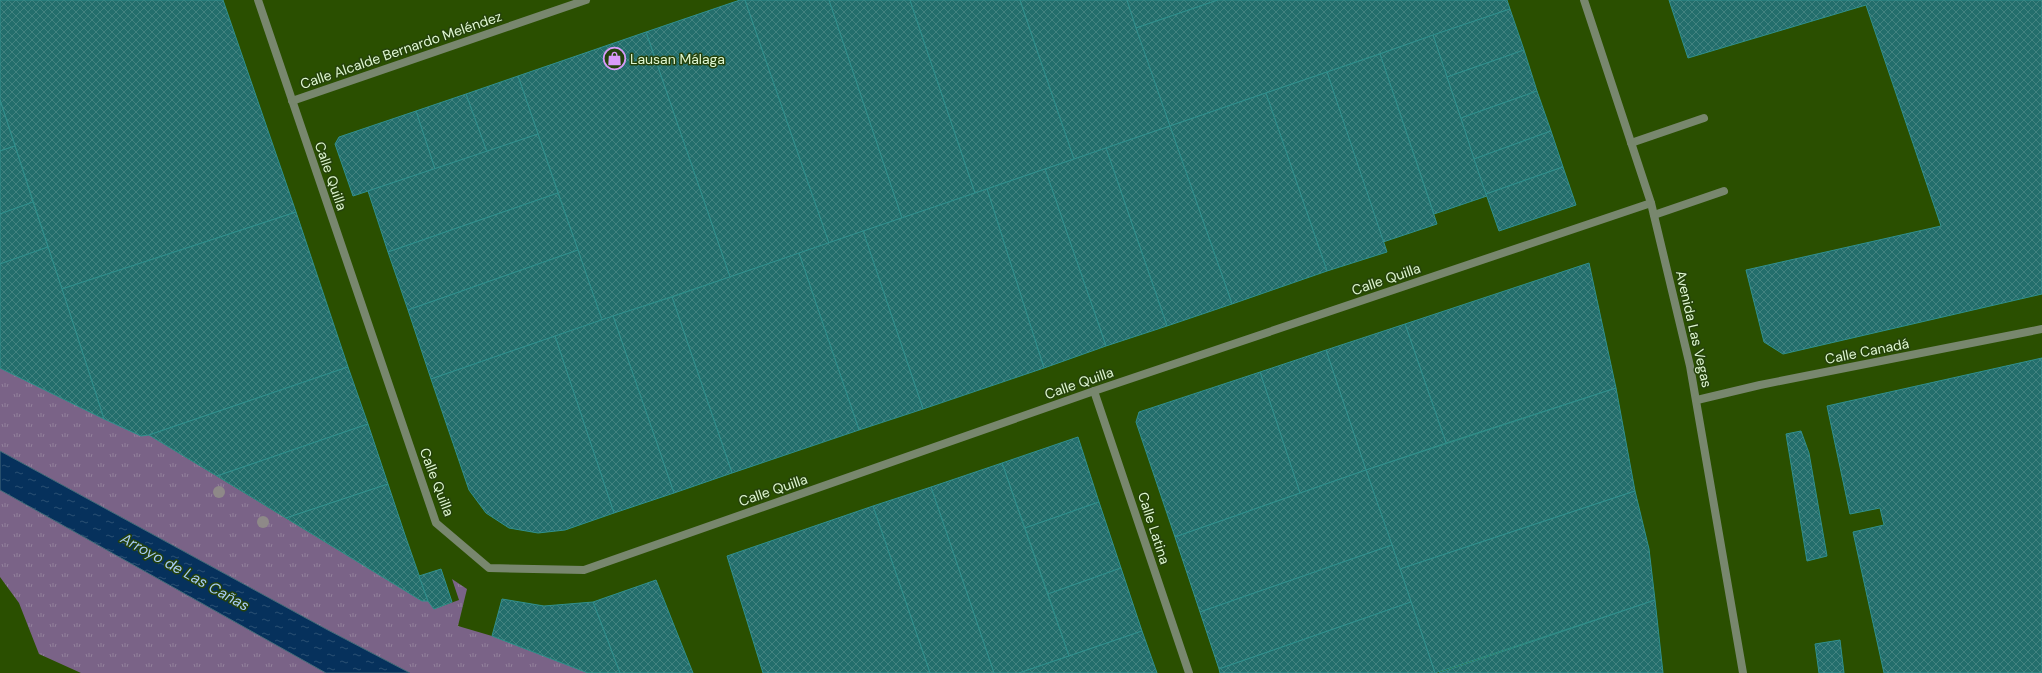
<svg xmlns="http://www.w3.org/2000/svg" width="2042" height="673" viewBox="0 0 2042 673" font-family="'DM Sans',sans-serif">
  <defs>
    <pattern id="grass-tufts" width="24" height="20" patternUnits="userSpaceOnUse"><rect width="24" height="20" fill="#7a6387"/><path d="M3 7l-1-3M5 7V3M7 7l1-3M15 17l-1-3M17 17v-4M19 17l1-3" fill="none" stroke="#93829c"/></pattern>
    <pattern id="water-ripples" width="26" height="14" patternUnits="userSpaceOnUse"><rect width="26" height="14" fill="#06315c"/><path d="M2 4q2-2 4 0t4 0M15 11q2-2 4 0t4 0" fill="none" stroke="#2a4f72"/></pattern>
    <pattern id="building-cross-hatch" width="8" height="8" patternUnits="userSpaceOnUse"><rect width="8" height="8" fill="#236e6c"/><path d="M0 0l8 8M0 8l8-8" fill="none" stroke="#428380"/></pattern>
  </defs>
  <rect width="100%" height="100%" fill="#2a4f00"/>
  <g fill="url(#grass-tufts)">
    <polygon points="0,368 104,419 149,435 422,601 428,601 434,609 459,600 452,579 467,589 458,626 492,636 588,673 410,673 326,629 0,451"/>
    <polygon points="0,490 326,673 81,673 39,654 19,603 0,577"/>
  </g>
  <polygon fill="url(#water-ripples)" stroke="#476c7f" points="0,451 326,629 410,673 326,673 0,490"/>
  <g fill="url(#building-cross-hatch)" stroke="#31908e">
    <polygon points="0,0 223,0 296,212 62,289 0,100"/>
    <polygon points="740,0 745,0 829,243 730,277 646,32"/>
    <polygon points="745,0 829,0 902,218 829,243"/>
    <polygon points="829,0 910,0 975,193 902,218"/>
    <polygon points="910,0 1020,0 1074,159 975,193"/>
    <polygon points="1020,0 1127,0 1170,126 1074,159"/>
    <polygon points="1127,0 1218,0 1136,28"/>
    <polygon points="1218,0 1507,0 1510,9 1170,126 1136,28"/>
    <polygon points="1669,0 2042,0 2042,294 1783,354 1764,342 1746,270 1941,226 1866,5 1688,58"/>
    <polygon points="1510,9 1524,50 1447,77 1433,35"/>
    <polygon points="646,32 730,277 602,320 518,76"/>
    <polygon points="1433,35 1487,196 1434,214 1380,54"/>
    <polygon points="1524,50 1537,91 1461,118 1447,77"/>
    <polygon points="1380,54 1437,224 1383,242 1327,72"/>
    <polygon points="1327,72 1387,252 1327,271 1266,93"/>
    <polygon points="518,76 538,134 487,152 466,94"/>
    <polygon points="1537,91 1551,131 1474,159 1461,118"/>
    <polygon points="1266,93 1327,271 1232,304 1170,126"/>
    <polygon points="466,94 487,152 435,169 416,111"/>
    <polygon points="0,100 15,146 0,151"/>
    <polygon points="416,111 435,169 353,196 335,144 339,137"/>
    <polygon points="1170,126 1232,304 1167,326 1106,148"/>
    <polygon points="1551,131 1563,167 1486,194 1474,159"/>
    <polygon points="538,134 558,193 388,252 368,191"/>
    <polygon points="15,146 33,202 0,214 0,151"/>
    <polygon points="1106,148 1167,326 1106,346 1045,169"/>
    <polygon points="1563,167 1576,205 1499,231 1486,194"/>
    <polygon points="1045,169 1106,346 1044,368 987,189"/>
    <polygon points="987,189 1044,368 923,409 863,231"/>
    <polygon points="558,193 578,250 408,310 388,252"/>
    <polygon points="33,202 48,247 0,264 0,214"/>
    <polygon points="296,212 348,367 149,435 141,436 104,419 62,289"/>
    <polygon points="863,231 923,409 859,430 799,253"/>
    <polygon points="48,247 62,289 104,419 0,368 0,264"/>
    <polygon points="578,250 602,320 431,379 408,310"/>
    <polygon points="799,253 859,430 732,473 672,297"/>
    <polygon points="1589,263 1616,388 1446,443 1405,324"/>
    <polygon points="672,297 732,473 674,493 613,316"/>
    <polygon points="613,316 674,493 614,513 555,336"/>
    <polygon points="1405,324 1446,443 1366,470 1326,350"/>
    <polygon points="555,336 614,513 565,530 538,533 509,528 486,513 469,490 431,379"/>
    <polygon points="1326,350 1366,470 1300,493 1260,372"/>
    <polygon points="2042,358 2042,673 1884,673 1853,532 1884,525 1880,508 1850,514 1827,406"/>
    <polygon points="348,367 368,424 217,476 149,435"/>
    <polygon points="1260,372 1300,493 1175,537 1136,422 1139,412"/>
    <polygon points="1616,388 1635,491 1400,569 1366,470"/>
    <polygon points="368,424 388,484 286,518 217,476"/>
    <polygon points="1801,431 1809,453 1827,556 1807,561 1786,434"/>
    <polygon points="1078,437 1099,502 1025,528 1002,463"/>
    <polygon points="1002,463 1069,656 1019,673 994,673 931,487"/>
    <polygon points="1366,470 1392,545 1200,612 1175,537"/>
    <polygon points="388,484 405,535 428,601 422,601 286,518"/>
    <polygon points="931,487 994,673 930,673 873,506"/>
    <polygon points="1635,491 1649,549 1655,600 1435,673 1400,569"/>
    <polygon points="1099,502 1121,568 1048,594 1025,528"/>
    <polygon points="873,506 930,673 763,673 727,556"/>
    <polygon points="1392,545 1411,602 1219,669 1200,612"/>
    <polygon points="1121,568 1142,631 1069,656 1048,594"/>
    <polygon points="441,569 452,602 434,609 428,601 419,576"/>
    <polygon points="656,580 693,673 620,673 593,602"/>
    <polygon points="502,599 544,606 593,602 620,673 588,673 492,636"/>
    <polygon points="1655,600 1663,673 1439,673 1602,618"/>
    <polygon points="1411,602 1435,673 1220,673 1219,669"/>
    <polygon points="1142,631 1157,673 1019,673 1069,656"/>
    <polygon points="1840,640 1844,673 1819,673 1815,644"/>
  </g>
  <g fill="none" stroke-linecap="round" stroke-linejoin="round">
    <g stroke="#78876e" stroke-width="8">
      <polyline points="1631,143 1704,118"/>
      <polyline points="1654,215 1724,191"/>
    </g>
    <g stroke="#78876e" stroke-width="8">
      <polyline points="258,0 436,523 489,568 584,570 1094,391 1651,203"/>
      <polyline points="1584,0 1651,203 1690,366 1743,673"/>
      <polyline points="292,101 586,0"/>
      <polyline points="1094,391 1189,673"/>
      <polyline points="1697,400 1760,385 2042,329"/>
    </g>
  </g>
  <g fill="#8e8988">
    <circle cx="219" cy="492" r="6"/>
    <circle cx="263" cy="522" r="6"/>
  </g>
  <defs>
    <symbol id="shop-ring" viewBox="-11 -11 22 22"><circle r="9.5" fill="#25420b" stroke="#d89bf8" stroke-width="1.5"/><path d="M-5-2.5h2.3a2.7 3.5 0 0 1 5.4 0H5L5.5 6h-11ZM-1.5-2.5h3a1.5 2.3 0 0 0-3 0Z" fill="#d89bf8"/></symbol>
  </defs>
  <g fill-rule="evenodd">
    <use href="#shop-ring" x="602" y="46" width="25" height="25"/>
  </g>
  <g text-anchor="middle" stroke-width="3" stroke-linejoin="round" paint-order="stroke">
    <g font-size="14" fill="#dff6d1" stroke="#25420b">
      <text transform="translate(401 50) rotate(-19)" y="5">Calle Alcalde Bernardo Meléndez</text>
      <text transform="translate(331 176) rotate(71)" y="5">Calle Quilla</text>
      <text transform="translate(1386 279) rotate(-19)" y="5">Calle Quilla</text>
      <text transform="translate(1694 329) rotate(77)" y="5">Avenida Las Vegas</text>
      <text transform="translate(1867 351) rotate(-11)" y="5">Calle Canadá</text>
      <text transform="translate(1079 383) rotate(-19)" y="5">Calle Quilla</text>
      <text transform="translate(437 482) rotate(69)" y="5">Calle Quilla</text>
      <text transform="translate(773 490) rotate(-19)" y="5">Calle Quilla</text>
      <text transform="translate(1154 528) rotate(72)" y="5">Calle Latina</text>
    </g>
    <g font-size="14" fill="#dff6d1" stroke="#25420b" text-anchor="start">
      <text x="630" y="64">Lausan Málaga</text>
    </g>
    <g font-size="15" font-style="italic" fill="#a7cbf5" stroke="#25420b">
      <text transform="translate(185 572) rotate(29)" y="5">Arroyo de Las Cañas</text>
    </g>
  </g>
</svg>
